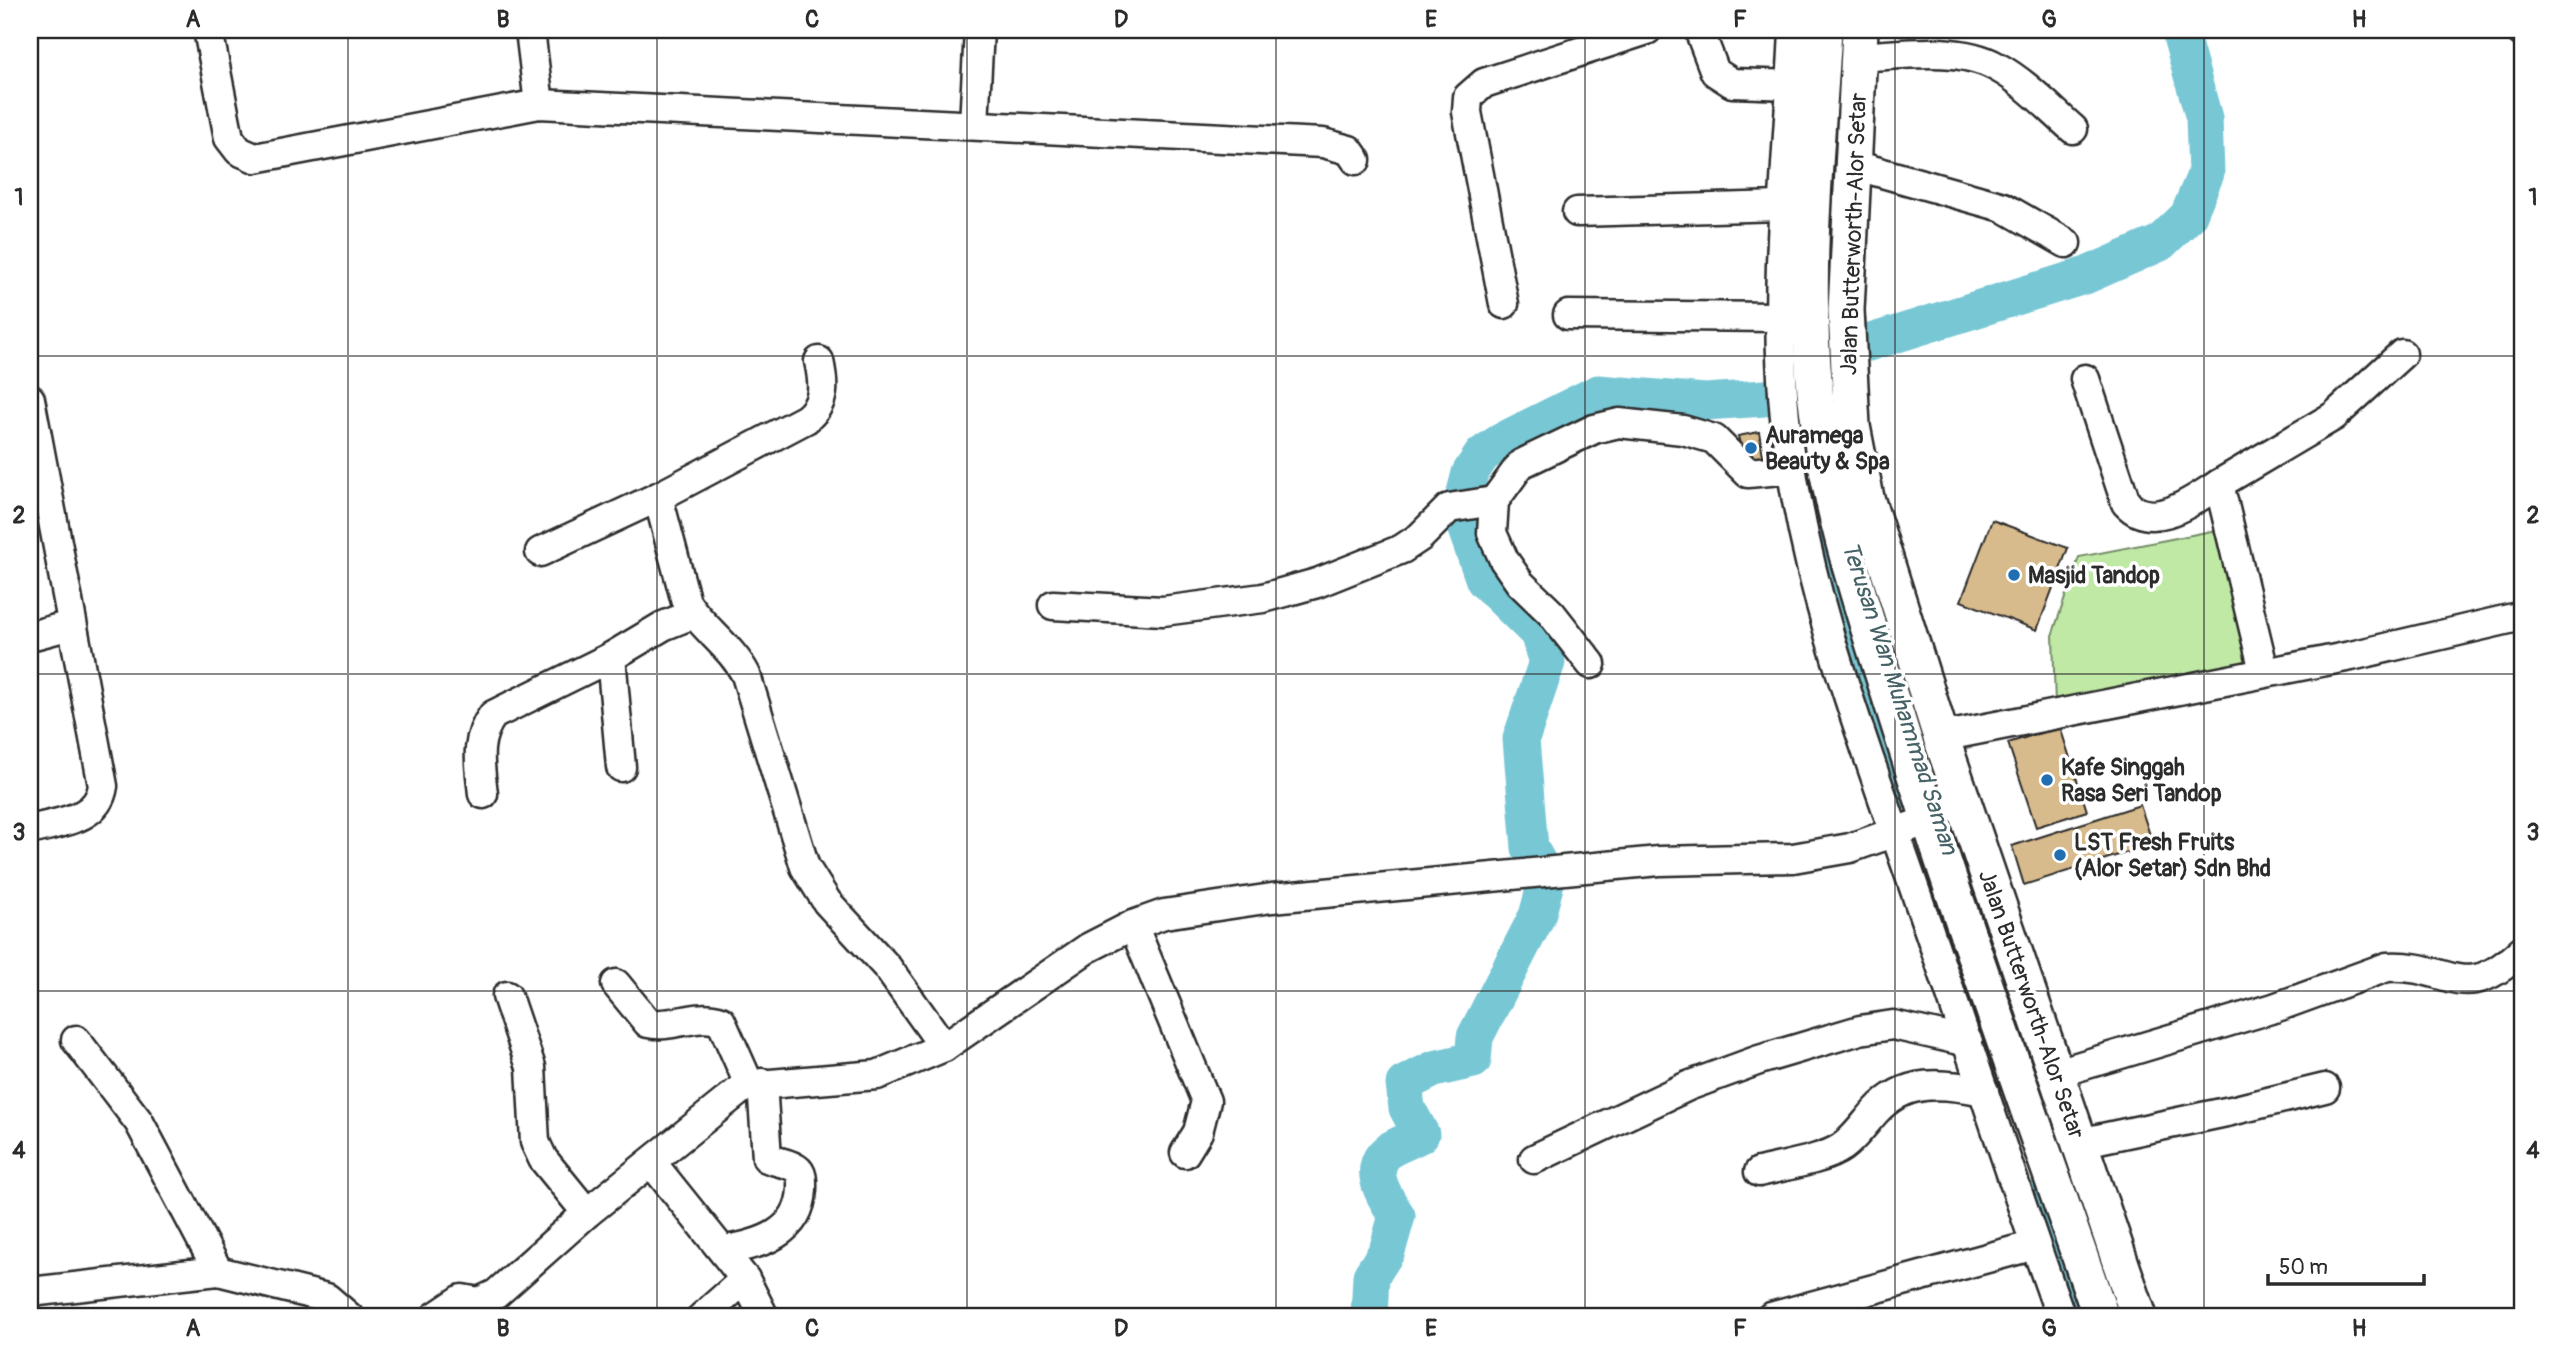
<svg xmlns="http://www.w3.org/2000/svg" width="2552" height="1347" viewBox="0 0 2552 1347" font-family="Pangolin,sans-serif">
  <rect width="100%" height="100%" fill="#fff"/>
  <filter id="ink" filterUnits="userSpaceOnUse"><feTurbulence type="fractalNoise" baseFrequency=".0143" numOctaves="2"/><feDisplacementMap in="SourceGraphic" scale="14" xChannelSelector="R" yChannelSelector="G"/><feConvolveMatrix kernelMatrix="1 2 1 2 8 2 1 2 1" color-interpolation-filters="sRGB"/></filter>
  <g filter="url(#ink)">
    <polygon fill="#bfe9a5" stroke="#758a68" stroke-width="2" points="2217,530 2253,670 2055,708 2053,633 2079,557"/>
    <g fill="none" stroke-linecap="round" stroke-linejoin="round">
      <g stroke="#78c7d5" stroke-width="21">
        <path d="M 1802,419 C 1811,551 1862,674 1905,799"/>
        <polyline points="2038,1190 2082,1317"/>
      </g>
      <g stroke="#78c7d5" stroke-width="37">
        <polyline points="1868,343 2087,275 2160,243 2188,216 2206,173 2204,118 2182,40 2182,30"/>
        <path d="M 1369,1317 L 1371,1276 L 1387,1251 L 1397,1216 C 1385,1198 1366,1170 1387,1152 C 1393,1146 1412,1140 1421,1134 L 1407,1108 L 1404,1084 L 1434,1069 L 1473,1060 L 1475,1037 L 1537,916 L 1547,879 L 1530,848 L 1521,739 L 1547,662 L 1538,633 L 1484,580 L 1460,512 L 1470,473 L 1482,455 L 1502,441 L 1598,393 L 1705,402 L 1765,398"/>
      </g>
    </g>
    <g fill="#d8bb8c" stroke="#2b2b2b" stroke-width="2">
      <polygon points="1759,432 1764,461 1745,465 1738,436"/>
      <polygon points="1992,520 2068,548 2037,630 1961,601"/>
      <polygon points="2060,727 2087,811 2036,827 2008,743"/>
      <polygon points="2140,805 2153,844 2024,885 2012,846"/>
    </g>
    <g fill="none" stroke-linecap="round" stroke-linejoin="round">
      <defs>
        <g id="minor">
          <polyline points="208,30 229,138 239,151 255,158 539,104 1323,143 1349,150 1356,160"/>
          <polyline points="530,30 539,104"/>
          <polyline points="1699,30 1715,72 1732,83 1792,85"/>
          <path d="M 1794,30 C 1788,168 1770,305 1788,444 C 1808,601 1867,751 1918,899 C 1967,1038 2011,1179 2061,1317"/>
          <polyline points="2520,30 2522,32"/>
          <path d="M 1858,57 C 1901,55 1958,45 1997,67 C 2025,82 2049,108 2073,129"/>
          <polyline points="974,124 979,30"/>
          <polyline points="1854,165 2003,207 2066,243"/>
          <polyline points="1577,212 1781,206"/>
          <polyline points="1504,304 1467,112 1468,97 1484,83 1647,30"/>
          <polyline points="1568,315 1779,317"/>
          <path d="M 2085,379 L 2126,503 C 2153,532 2192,501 2219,484"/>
          <path d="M 30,399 L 103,786 C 98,821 58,822 30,830"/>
          <path d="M 658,497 L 686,602 C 703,629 731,646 746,675 L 805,867 L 827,902 L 887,967 L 944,1047"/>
          <path d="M 540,552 L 658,497 L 806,419 C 826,403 824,384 819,361"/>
          <polyline points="1053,605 1163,611 1263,598 1317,583 1402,549 1420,537 1449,508 1494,501"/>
          <polyline points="30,636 71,625"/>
          <polyline points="611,657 621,767"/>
          <polyline points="1591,664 1551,613 1520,583 1504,560 1492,533 1494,501 1521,464 1594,429 1619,423 1683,430 1714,439 1748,473 1792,469"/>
          <polyline points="2264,671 2219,484 2334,416 2402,354"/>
          <polyline points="1941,737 2351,656 2522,616"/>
          <path d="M 483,794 C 480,765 474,740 493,715 L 611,657 L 663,626 L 693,614"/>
          <polyline points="1133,925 1206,1101 1198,1132 1185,1153"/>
          <path d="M 616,984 L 648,1023 C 672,1029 696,1012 721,1021 L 749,1084"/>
          <polyline points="507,996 531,1067 535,1142 543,1159 587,1213"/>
          <polyline points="76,1040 139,1122 218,1271"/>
          <path d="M 2057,1073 L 2274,1008 L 2387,967 C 2451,963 2462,1008 2522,950"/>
          <polyline points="2079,1143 2231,1111 2325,1088"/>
          <polyline points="1534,1159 1688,1086 1759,1060 1860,1030 1893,1025 1968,1042"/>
          <polyline points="652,1163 745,1279 764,1317"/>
          <path d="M 1759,1172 C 1782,1166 1824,1160 1842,1147 C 1854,1139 1865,1123 1875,1112 C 1905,1078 1943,1083 1984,1091"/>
          <path d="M 724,1250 C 760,1245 800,1233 802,1189 C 802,1183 803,1173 797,1169 C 790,1163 776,1162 767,1158 L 762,1083"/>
          <polyline points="30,1292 218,1271 327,1298 349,1317"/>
          <polyline points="435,1317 462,1299 479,1302 496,1294 587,1213 745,1086 877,1075 944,1047 1088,948 1133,925 1164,914 1272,898 1659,861 1793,858 1850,848 1929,820"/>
          <polyline points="702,1317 745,1279"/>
          <polyline points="1771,1317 2035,1245"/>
        </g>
        <g id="major">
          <path d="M 1824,30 C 1817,149 1803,271 1815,391 C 1827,507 1865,617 1900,728 C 1962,926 2033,1121 2101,1317"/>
          <polyline points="1860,30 1846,310 1852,426 1866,498 1941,737 2139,1317"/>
        </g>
      </defs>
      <use href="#minor" stroke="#2b2b2b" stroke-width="33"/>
      <use href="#major" stroke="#2b2b2b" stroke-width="40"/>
      <use href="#minor" stroke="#fff" stroke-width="28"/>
      <use href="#major" stroke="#fff" stroke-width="35"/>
    </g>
  </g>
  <path fill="none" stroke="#2b2b2b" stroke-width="2" stroke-opacity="0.55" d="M 348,30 L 348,1317M 657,30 L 657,1317M 967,30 L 967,1317M 1276,30 L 1276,1317M 1585,30 L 1585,1317M 1895,30 L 1895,1317M 2204,30 L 2204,1317M 30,356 L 2522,356M 30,674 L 2522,674M 30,991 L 2522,991"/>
  <g fill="#1f6fb2" stroke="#fff" stroke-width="2.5">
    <circle cx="1751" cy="448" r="7"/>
    <circle cx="2014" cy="575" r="7"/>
    <circle cx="2047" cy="780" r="7"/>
    <circle cx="2060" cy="855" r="7"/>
  </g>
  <g text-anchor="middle" stroke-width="7" stroke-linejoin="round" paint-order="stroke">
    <g font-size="23" fill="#2b2b2b" stroke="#fff">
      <text transform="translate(1853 234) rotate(-88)" y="8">Jalan Butterworth-Alor Setar</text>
      <text transform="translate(2032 1004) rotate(71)" y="8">Jalan Butterworth-Alor Setar</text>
    </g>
    <g font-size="23" font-weight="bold" fill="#2b2b2b" stroke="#fff" text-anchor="start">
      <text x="1765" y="443">Auramega<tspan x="1765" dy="26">Beauty &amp; Spa</tspan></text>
      <text x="2028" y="583">Masjid Tandop</text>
      <text x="2061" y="775">Kafe Singgah<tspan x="2061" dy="26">Rasa Seri Tandop</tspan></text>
      <text x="2074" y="850">LST Fresh Fruits<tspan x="2074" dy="26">(Alor Setar) Sdn Bhd</tspan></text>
    </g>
    <g font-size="24" font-style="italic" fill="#466266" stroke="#fff">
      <text transform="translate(1900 698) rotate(72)" y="8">Terusan Wan Muhammad Saman</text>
    </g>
  </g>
  <rect width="2552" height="1347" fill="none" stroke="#fff" stroke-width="77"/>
  <path d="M2268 1274v10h156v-10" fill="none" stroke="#2b2b2b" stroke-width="3.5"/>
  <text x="2279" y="1274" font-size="21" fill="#2b2b2b" stroke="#ffffff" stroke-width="5" paint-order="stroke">50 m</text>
  <rect x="38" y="38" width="2476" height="1270" fill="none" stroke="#2b2b2b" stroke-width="2.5"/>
  <g font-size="23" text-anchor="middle" font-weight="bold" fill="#2b2b2b">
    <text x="193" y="27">A</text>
    <text x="503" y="27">B</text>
    <text x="812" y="27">C</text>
    <text x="1121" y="27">D</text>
    <text x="1431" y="27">E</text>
    <text x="1740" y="27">F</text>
    <text x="2049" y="27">G</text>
    <text x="2359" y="27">H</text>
    <text x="19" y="205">1</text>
    <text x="2533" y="205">1</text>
    <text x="19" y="523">2</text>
    <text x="2533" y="523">2</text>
    <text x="19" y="840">3</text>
    <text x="2533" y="840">3</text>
    <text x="19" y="1158">4</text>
    <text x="2533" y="1158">4</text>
    <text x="193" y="1336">A</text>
    <text x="503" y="1336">B</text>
    <text x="812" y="1336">C</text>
    <text x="1121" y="1336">D</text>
    <text x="1431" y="1336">E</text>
    <text x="1740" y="1336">F</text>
    <text x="2049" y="1336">G</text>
    <text x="2359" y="1336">H</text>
  </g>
</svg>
